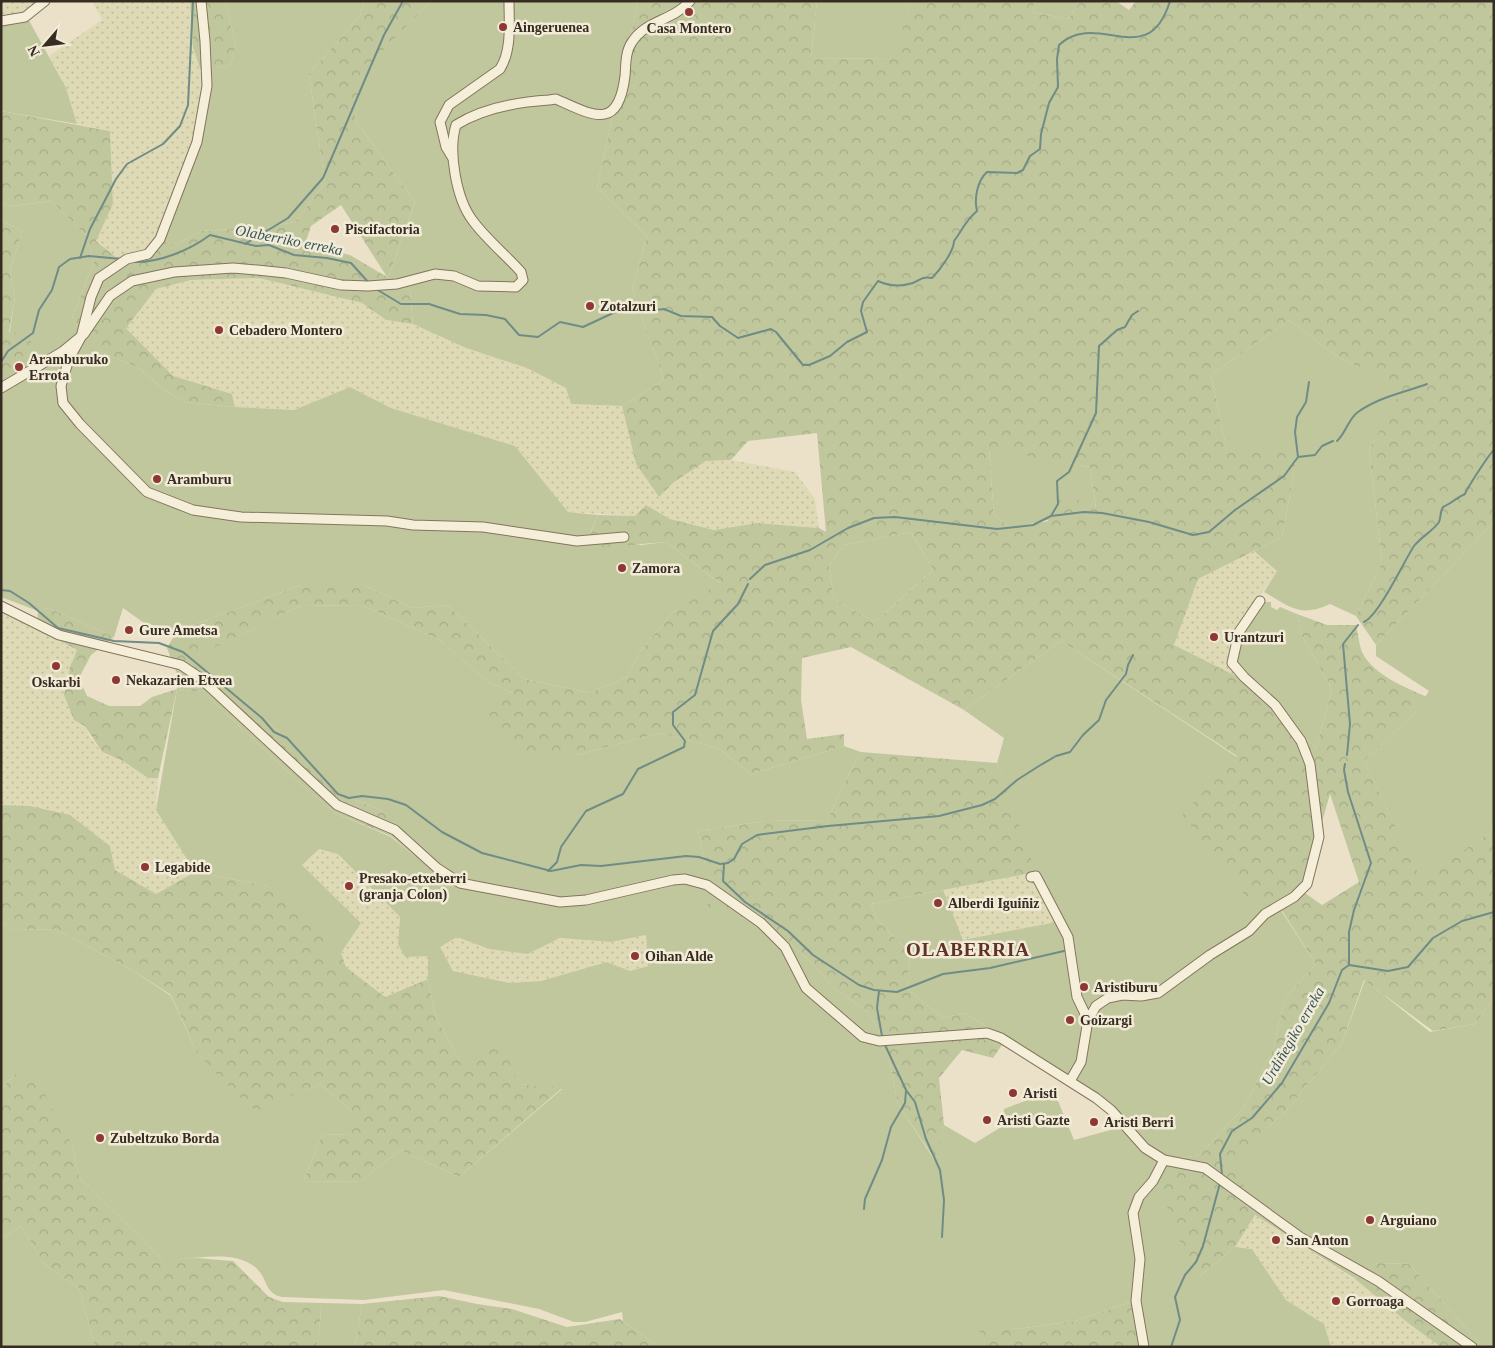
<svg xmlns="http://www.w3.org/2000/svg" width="1495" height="1348" viewBox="0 0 1495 1348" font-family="Georgia,serif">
  <defs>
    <pattern id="farmland-dots" width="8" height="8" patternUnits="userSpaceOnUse" patternTransform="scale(1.25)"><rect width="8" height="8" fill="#dfdab6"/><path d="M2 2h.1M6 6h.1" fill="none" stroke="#c0bb9c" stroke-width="1.8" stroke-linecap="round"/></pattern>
    <pattern id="forest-crowns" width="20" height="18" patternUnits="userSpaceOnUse" patternTransform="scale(1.25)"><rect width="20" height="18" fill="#c0c79d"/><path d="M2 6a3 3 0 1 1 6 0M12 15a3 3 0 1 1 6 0" fill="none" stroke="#a6ab87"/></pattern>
  </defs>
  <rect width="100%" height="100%" fill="#eae1c8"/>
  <g fill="url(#farmland-dots)">
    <polygon points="1,1 40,1 26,15 1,19"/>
    <polygon points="113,1 190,1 193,47 205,86 195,140 172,195 158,238 146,253 121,261 96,241 113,204 110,131 77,124 66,88 49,56 102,20 93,3"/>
    <polygon points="259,278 362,303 386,320 413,324 466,348 527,368 566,388 571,404 622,406 636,464 659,497 674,482 706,461 731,460 795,472 815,499 819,528 757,523 714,530 670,519 646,505 635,516 568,512 515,446 391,408 350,387 294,410 235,407 232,394 173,377 126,327 156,289 191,280"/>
    <polygon points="1254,551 1277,571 1259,597 1242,679 1174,645 1198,579"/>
    <polygon points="1,610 77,650 70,667 89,735 102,753 123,761 148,778 158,778 156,810 195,872 156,894 115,870 110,846 30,806 1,805"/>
    <polygon points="319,849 338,854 400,917 398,944 428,955 428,979 385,997 346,967 341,953 361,923 302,865"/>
    <polygon points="1036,872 1056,922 962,940 943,890"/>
    <polygon points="646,935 648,966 630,971 607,962 541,981 511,983 453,971 439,947 457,937 489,949 528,954 560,938 611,942"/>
    <polygon points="1255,1215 1365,1286 1408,1323 1441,1347 1331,1347 1324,1324 1286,1300 1252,1249 1235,1247"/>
  </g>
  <g fill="#c0c79d" fill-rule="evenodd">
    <path d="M 225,1 L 364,1 L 360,16 L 309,74 L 325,183 L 295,222 L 266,227 L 201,231 L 177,244 L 161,240 C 183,185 212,129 211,68 L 230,67 L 236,45 Z"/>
    <polygon points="431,1 638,1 597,187 647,236 632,289 664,380 622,406 571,404 566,388 527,368 466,348 413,324 410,291 388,278 415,202 355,120 359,74"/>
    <polygon points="817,1 913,1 892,59 811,58"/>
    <polygon points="1035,1 1081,1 1068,19 1033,12"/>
    <polygon points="26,15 66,88 77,124 1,111 1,19"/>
    <polygon points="51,201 86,235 94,262 72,318 101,352 139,368 164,390 185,402 235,407 294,410 350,387 391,408 515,446 568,512 598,515 589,536 641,545 666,542 721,584 673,612 640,651 627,677 590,693 524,679 448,605 412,608 364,585 301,585 177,631 144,623 123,608 114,637 49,608 38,611 1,597 1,389 15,297 10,272 22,230 1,221 1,204 13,206"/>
    <path d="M 1289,320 L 1336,356 L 1404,388 L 1369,450 L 1382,562 L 1356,616 L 1330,604 C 1300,618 1291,607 1264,592 L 1277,571 L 1254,551 L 1282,537 L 1298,451 L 1227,451 L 1211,375 Z"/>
    <polygon points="989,449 1090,467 1096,509 1012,528 994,516"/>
    <polygon points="1494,522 1494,830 1421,880 1364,761 1413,715 1429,691 1376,656 1376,645"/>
    <polygon points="911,532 933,570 875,622 834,599 829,566 844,545"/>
    <polygon points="1262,602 1271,602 1271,607 1277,610 1280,607 1297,614 1302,636 1332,689 1316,748 1242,679 1232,661 1240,633"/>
    <path d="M 302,605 L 363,606 L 440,640 L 487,681 L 512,693 L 577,755 L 660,733 L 718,748 L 751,774 L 844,746 L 861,752 L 839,793 L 828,820 L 765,821 L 698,831 L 705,865 L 732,907 L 741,917 L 777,932 L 811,962 L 835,989 L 868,1012 L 886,1044 L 898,1104 L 935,1161 L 944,1125 L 975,1143 L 1003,1126 L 1004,1109 L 1043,1094 L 1058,1101 L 1074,1140 L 1118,1128 L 1099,1097 L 965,1013 L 943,1018 L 907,989 L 910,953 L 877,920 L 871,904 L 943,890 L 963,940 L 1056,922 L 1031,862 L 997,763 L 1004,738 L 964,710 L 1061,641 L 1237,757 L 1278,906 L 1316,964 L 1285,998 L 1273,1049 L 1244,1107 L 1200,1155 L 1154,1162 L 1200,1276 L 1235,1247 L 1252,1249 L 1286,1300 L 1324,1324 L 1331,1347 L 1148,1347 L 1133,1301 L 1075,1321 L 1017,1329 L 981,1323 L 980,1347 L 659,1347 L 623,1321 L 622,1312 L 585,1322 L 574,1322 L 539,1309 L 444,1290 L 364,1300 L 282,1297 C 264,1294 268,1277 255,1267 C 234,1251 204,1258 179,1259 L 203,1347 L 162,1259 L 79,1177 L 73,1147 L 14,1074 L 1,1090 L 1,922 L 15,930 L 55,929 L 132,970 L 171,996 L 197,1053 L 256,1110 L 320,1084 L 352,1111 L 353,1134 L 322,1135 L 303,1182 L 361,1181 L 400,1150 L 459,1177 L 562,1089 L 519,1084 L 460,1061 L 435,1015 L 428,979 L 428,956 L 405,957 L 398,944 L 400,917 L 338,854 L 319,849 L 302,865 L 361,923 L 341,953 L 326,953 L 267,886 L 195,872 L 156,810 L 177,689 L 203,692 L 302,785 L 335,813 L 391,837 L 416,857 L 383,811 L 340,794 L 276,729 L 196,656 ZM 646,935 L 648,966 L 630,971 L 607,962 L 541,981 L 510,983 L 453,971 L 440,947 L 457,937 L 489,949 L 528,954 L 560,938 L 611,942 Z"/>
    <polygon points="1365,980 1430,1032 1475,1024 1494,998 1494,1347 1483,1347 1409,1264 1377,1263 1354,1278 1255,1215 1232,1157 1284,1113 1342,1043"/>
    <polygon points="21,1226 45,1265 79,1288 95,1347 1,1347 1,1238"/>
    <polygon points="322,1303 362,1304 355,1347 317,1347"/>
  </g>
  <g fill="url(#forest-crowns)" fill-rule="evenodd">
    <polygon points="190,1 225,1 236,45 230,67 200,69 193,47"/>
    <path d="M 364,1 L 431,1 L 360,74 L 355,120 L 415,202 L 388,278 L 410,291 L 413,324 L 386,320 L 362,303 L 259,278 L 191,280 L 156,289 L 126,328 L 173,376 L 232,394 L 235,407 L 185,402 L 164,390 L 139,368 L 101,352 L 79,335 L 72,318 L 94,262 L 86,235 L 51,201 L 13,206 L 1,204 L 1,111 L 110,131 L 113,204 L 96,241 L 122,262 L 149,255 L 161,240 L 177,244 L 201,231 L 266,227 L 295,222 L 325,183 L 309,74 L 360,16 ZM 341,205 L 387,277 L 350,255 L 305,244 L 311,226 Z"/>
    <path d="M 638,1 L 817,1 L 811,58 L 891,59 L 913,1 L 1035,1 L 1033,12 L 1068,19 L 1081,1 L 1116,1 L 1129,10 L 1136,1 L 1494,1 L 1494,522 L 1376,645 L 1356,616 L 1382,562 L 1369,450 L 1403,388 L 1336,356 L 1289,320 L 1211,375 L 1227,451 L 1298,451 L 1282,537 L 1198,579 L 1174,645 L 1242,679 L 1316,748 L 1332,689 L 1302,636 L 1297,614 L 1327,625 L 1356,625 C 1358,633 1359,644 1362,652 C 1373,675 1405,687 1427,697 L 1413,715 L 1364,761 L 1421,879 L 1494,830 L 1494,998 L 1475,1024 L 1433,1031 L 1364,980 L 1342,1043 L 1284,1113 L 1233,1157 L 1255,1215 L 1235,1247 L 1200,1276 C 1175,1243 1166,1202 1154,1162 L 1200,1155 L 1244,1107 L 1273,1049 L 1285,998 L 1316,964 L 1279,906 L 1249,900 L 1182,815 L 1237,756 L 1061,641 L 964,710 L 851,647 L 802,658 L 801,700 L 807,739 L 844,734 L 844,746 L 751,774 L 718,748 L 660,733 L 577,755 L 522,755 L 487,713 L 512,693 L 487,681 L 440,640 L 363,606 L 302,605 L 197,656 L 276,729 L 340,794 L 383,811 L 425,841 L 416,857 L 391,836 L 335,813 L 302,785 L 203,692 L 177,689 L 158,778 L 148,778 L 123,761 L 102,752 L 85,726 L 74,720 L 64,695 L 70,667 L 77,650 L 37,628 L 38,611 L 49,608 L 114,637 L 91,655 L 79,678 L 87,696 L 109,706 L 140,706 L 152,697 L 177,689 L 177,674 L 167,648 L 177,631 L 301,585 L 364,585 L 412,608 L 448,605 L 524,679 L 590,693 L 627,677 L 640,651 L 673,612 L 720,583 L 666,542 L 593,548 L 589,537 L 598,515 L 635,516 L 646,505 L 670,519 L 714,530 L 757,523 L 819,528 L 826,532 L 817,433 L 748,441 L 731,460 L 706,461 L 674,482 L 659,497 L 636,464 L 622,406 L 664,380 L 632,289 L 647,236 L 597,187 ZM 989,450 L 1090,467 L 1096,508 L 1060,492 L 1048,521 L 1012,528 L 994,516 ZM 911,532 L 933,570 L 875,622 L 834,599 L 829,566 L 844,545 ZM 1330,794 L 1359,882 L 1322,905 L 1302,891 Z"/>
    <polygon points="1,221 22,230 10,272 15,297 9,332 22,333 38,348 42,359 1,389"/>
    <polygon points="861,752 997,763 1036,872 871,904 877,920 910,953 907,989 943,1018 965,1013 1006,1039 993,1058 962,1050 939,1078 944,1125 936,1161 898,1104 886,1044 868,1012 835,989 811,962 777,932 741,917 731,908 708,911 705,865 698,831 765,821 828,820 839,793"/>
    <polygon points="1,805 30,806 70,815 110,846 115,870 156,894 195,872 267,886 322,934 326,953 341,953 346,967 385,997 428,979 435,1015 460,1061 502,1045 519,1084 562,1088 459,1177 400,1150 361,1181 303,1182 322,1135 352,1134 352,1111 320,1084 256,1111 236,1094 197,1053 171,995 132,970 55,929 15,930 1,922"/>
    <polygon points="14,1074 40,1085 73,1147 79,1177 162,1259 197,1258 233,1261 269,1297 283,1302 322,1303 317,1347 95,1347 79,1288 45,1265 21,1226 1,1238 1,1090"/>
    <polygon points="1377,1263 1409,1264 1483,1347 1441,1347 1408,1323 1354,1278"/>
    <polygon points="439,1296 477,1304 512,1309 567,1327 620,1319 659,1347 355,1347 362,1304"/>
    <polygon points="1133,1301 1141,1347 979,1347 980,1322 1017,1329 1075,1321"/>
  </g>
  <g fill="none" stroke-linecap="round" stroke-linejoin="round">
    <g stroke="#708c86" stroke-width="2">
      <polyline points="245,244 288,218 323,178 384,35 403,1"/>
      <polyline points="80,258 90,229 116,179 127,164 163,144 180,126 188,105 193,1"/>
      <path d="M 133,262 C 159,263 190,250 210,235 L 256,246 L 269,245 L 294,255 L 327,258 L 351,263 L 369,283"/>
      <path d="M 376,289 L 401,304 L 429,304 L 460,314 L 486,315 L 505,319 L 519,335 L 538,337 L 560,322 L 583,327 L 626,307 L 643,307 L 648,311 L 664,309 L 681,316 L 712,317 L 720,326 L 738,338 L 771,329 L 776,332 L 803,365 L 809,365 L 830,356 L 847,342 L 867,332 L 861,311 L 863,302 L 878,281 C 889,286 898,287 909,284 C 920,282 919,276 932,278 C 940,270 954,251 954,241 C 963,229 965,221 977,211 C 974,199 977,181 987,172 L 1017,173 L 1023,170 L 1030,156 L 1040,149 L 1041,134 L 1049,103 L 1058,87 L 1057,59 L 1059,45 C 1098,9 1148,73 1170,1"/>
      <polyline points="1,362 8,351 33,333 39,310 52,290 59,267 70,259 89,256 121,259"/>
      <path d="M 1337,441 C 1346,433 1348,419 1358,412 C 1379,397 1403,393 1427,384"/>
      <polyline points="1298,457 1295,432 1297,417 1306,402 1309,382"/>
      <polyline points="1051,516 1058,504 1057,481 1069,472 1096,413 1099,346 1117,330 1125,327 1132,315 1138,311"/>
      <polyline points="750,579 765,565 810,550 848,528 874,518 895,517 997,529 1033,525 1051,516 1084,512 1102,513 1149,522 1193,535 1209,532 1235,510 1284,476 1298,457 1315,455 1322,446 1333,441"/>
      <polyline points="1,590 10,591 29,603 58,628 114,641 159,643 183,652 262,718 274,732 287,738 338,794 349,798 362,796 388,799 406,805 442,832 482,853 551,871 581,865 601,866 686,856 699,857 720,864 728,863 734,859 742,844 757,835 828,826 939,816 982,805 995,799 1017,780 1039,766 1056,756 1070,752 1083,735 1099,720 1106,700 1126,674 1128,665 1133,655"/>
      <path d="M 1364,622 C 1379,615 1403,563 1414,546 C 1421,537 1433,531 1439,522 C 1441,517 1440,512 1443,507 C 1452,503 1458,497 1465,494 C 1466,490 1489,454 1494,450"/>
      <polyline points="1347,755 1350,724 1343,644 1358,625"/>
      <polyline points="1345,764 1344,770 1348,792 1371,863 1354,910 1349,932 1349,964"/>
      <polyline points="724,864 723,881 745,902 788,931 813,955 859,985 874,990 897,992 943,974 990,968 1064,951"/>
      <polyline points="548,871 557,862 561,847 586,811 623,794 638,769 684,747 685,741 673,725 673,712 695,695 713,631 738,604 748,584"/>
      <polyline points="879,991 877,1008 882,1036"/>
      <polyline points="885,1045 906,1090 915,1102 926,1139 940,1170 944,1200 942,1237"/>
      <polyline points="1222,1175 1220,1154 1232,1131 1252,1118 1282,1083 1329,1003 1342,970 1349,965 1388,971 1408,967 1433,938 1462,921 1494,912"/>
      <polyline points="864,1209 865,1199 882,1160 891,1127 905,1103 906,1091"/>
      <polyline points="1171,1347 1180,1320 1175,1297 1185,1275 1196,1262 1203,1246 1220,1183"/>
    </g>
    <defs>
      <g id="minor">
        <polyline points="201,1 205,41 207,86 197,142 160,239 148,254 127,259 99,278 91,297 81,337 69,359 61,386 63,403 80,424 147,492 193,510 241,517 387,521 413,525 483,527 577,541 624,537"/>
        <polyline points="1,21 25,17 45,1"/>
        <path d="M 452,157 L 446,147 L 440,122 L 449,105 L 500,69 C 512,50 509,24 509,1"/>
        <path d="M 1,388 L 62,352 L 84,334 L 110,296 L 132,281 L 174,272 L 233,268 L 257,270 L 286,273 L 341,285 L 368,286 L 397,284 L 435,274 L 454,276 L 478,286 L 516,287 L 523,280 L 521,272 C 506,255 487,240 473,221 C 456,199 448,151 456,125 C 483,108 518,102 549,100 L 556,99 C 594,116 618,131 625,76 C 626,65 625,52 632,42 C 646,20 673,21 690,1"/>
        <polyline points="1,606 59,635 181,665 199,677 337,805 395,830 437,868 460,883 560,902 586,900 673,880 685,879 707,885 761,923 785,947 806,988 863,1037 879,1041 987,1033 1001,1038 1096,1098 1111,1110 1145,1148 1164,1160 1205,1168 1300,1237 1378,1281 1472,1347"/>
        <polyline points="1031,877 1036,876 1068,937 1077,997 1088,1020"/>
        <polyline points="1070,1081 1081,1062 1088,1020 1096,1006 1108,998 1122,995 1141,996 1158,993 1210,955 1249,931 1265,914 1294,897 1307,884 1319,837 1310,764 1301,741 1275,705 1244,677 1232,663 1239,632 1260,601"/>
        <polyline points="1144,1347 1136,1301 1140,1259 1133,1213 1139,1197 1153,1181 1164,1160"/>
      </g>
    </defs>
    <use href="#minor" stroke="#84745f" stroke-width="11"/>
    <use href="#minor" stroke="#f5efda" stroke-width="9"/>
  </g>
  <g fill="#8d3835" stroke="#f2ebd7" stroke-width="2">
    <circle cx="689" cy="12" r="5"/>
    <circle cx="503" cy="27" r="5"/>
    <circle cx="335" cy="229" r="5"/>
    <circle cx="590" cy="306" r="5"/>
    <circle cx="219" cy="330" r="5"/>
    <circle cx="19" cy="367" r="5"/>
    <circle cx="157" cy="479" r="5"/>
    <circle cx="622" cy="568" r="5"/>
    <circle cx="129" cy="630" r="5"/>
    <circle cx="1214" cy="637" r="5"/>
    <circle cx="56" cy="666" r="5"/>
    <circle cx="116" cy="680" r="5"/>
    <circle cx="145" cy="867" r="5"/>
    <circle cx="349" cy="886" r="5"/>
    <circle cx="938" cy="903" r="5"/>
    <circle cx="635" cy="956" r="5"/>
    <circle cx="1084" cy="987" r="5"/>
    <circle cx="1070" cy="1020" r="5"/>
    <circle cx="1013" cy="1093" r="5"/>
    <circle cx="987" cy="1120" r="5"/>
    <circle cx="1094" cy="1122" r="5"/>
    <circle cx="100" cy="1138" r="5"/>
    <circle cx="1370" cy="1220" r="5"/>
    <circle cx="1276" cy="1240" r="5"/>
    <circle cx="1336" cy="1301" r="5"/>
  </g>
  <g text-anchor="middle" stroke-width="5" stroke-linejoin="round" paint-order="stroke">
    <g font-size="14" font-weight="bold" fill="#362c21" stroke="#f2ebd7" text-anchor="start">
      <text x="513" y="32">Aingeruenea</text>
      <text x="689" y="33" text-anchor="middle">Casa Montero</text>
      <text x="345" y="234">Piscifactoria</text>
      <text x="600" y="311">Zotalzuri</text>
      <text x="229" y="335">Cebadero Montero</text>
      <text x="29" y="364">Aramburuko<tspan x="29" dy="16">Errota</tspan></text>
      <text x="167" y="484">Aramburu</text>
      <text x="632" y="573">Zamora</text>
      <text x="139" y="635">Gure Ametsa</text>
      <text x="1224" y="642">Urantzuri</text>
      <text x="126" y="685">Nekazarien Etxea</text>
      <text x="56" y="687" text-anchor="middle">Oskarbi</text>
      <text x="155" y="872">Legabide</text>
      <text x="359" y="883">Presako-etxeberri<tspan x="359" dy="16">(granja Colon)</tspan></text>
      <text x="948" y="908">Alberdi Iguiñiz</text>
      <text x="645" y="961">Oihan Alde</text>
      <text x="1094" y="992">Aristiburu</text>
      <text x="1080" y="1025">Goizargi</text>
      <text x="1023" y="1098">Aristi</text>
      <text x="997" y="1125">Aristi Gazte</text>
      <text x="1104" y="1127">Aristi Berri</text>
      <text x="110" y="1143">Zubeltzuko Borda</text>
      <text x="1380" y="1225">Arguiano</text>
      <text x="1286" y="1245">San Anton</text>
      <text x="1346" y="1306">Gorroaga</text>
    </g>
    <g font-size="15" font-style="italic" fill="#325454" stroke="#f2ebd7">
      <text transform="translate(289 240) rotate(11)" y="5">Olaberriko erreka</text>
      <text transform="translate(1293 1036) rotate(-60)" y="5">Urdiñegiko erreka</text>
    </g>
    <g font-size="19" font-weight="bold" letter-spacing="1" fill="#5e3325" stroke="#f2ebd7">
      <text x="968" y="956">OLABERRIA</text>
    </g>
  </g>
  <rect width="1495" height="1348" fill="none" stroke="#362c21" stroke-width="5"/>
  <g transform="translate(45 45) rotate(242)" stroke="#f2ebd7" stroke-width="4" paint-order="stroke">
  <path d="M0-4L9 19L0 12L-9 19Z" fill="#362c21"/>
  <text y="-8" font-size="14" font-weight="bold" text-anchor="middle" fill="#362c21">N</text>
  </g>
</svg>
